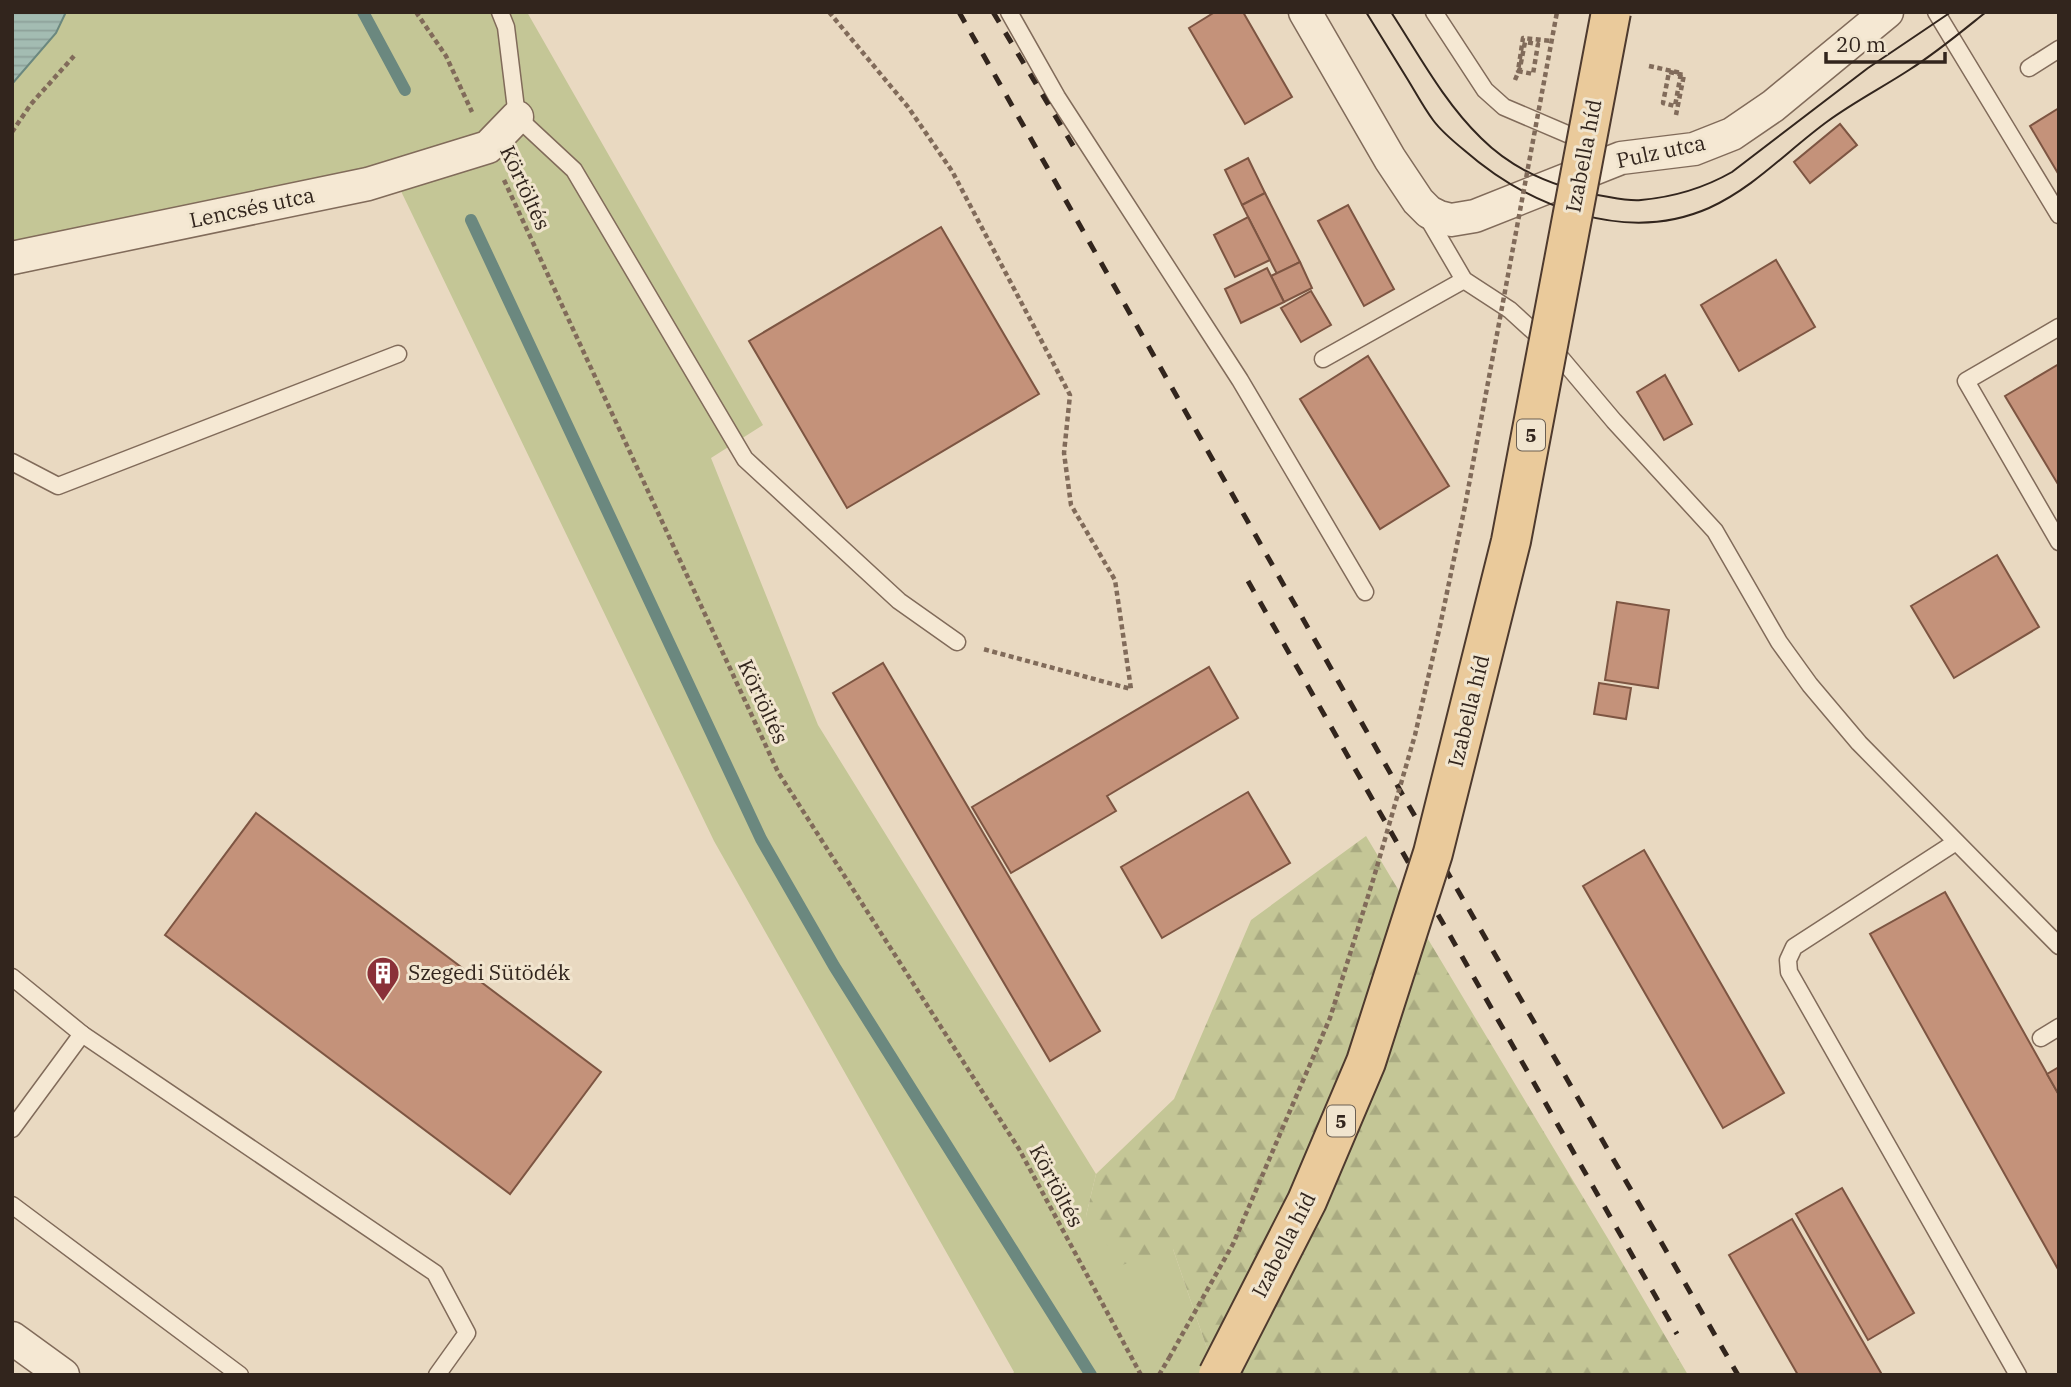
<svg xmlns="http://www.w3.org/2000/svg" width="2071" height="1387" viewBox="0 0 2071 1387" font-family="'IBM Plex Serif',serif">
  <defs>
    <pattern id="forest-firs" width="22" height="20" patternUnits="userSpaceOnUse" patternTransform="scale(1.75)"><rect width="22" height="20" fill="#c4c696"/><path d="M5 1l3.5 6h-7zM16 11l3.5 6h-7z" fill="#a9aa81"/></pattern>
    <pattern id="water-rules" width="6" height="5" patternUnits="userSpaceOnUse" patternTransform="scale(1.75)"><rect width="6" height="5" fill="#a3bcb2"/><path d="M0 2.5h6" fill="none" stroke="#8da199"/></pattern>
  </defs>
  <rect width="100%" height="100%" fill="#e9d9c1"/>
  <polygon fill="#c4c696" points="66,12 527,12 763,425 711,458 818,725 1096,1174 1086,1216 1173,1249 1216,1375 1012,1375 1014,1372 714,841 399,187 12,276 12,84 56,33"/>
  <polygon fill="url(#forest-firs)" points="1366,836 1610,1242 1688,1375 1216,1375 1173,1249 1122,1265 1086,1216 1096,1174 1174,1099 1251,920"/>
  <polygon fill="url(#water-rules)" stroke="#6b887f" stroke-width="2" points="12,12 66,12 56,33 12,84"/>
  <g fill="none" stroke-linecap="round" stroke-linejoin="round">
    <g stroke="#6b887f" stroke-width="12">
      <polyline points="363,12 405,90"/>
      <polyline points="471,220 761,839 834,966 1091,1375"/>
    </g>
  </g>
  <g fill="#c4927a" stroke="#7d5542" stroke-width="2">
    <polygon points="1215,12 1243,12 1292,97 1245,124 1189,28"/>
    <polygon points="2059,108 2059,175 2030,126"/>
    <polygon points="1840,124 1857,145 1810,183 1794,162"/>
    <polygon points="1248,158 1265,193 1242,205 1225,170"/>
    <polygon points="1265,193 1300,262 1277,274 1242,205"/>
    <polygon points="1348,205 1394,289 1364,306 1318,221"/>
    <polygon points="1248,217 1270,260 1235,277 1214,235"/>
    <polygon points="941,227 1039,394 847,508 749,341"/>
    <polygon points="1776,260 1815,327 1739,371 1701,305"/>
    <polygon points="1300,262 1312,288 1284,302 1271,276"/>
    <polygon points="1267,268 1284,302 1241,323 1225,289"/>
    <polygon points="1311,291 1331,325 1301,342 1281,308"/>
    <polygon points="1368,356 1449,486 1380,529 1300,399"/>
    <polygon points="2059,364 2059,486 2005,396"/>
    <polygon points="1665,375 1692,424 1664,440 1637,392"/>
    <polygon points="1997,555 2039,627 1954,678 1911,606"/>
    <polygon points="1617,602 1669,610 1658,688 1605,680"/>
    <polygon points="883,663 1100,1031 1050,1061 833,693"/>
    <polygon points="1209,667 1238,718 1107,796 1116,811 1011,873 972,807"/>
    <polygon points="1599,683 1631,688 1626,719 1594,714"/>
    <polygon points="1248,792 1290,863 1162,938 1121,867"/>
    <polygon points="256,813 601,1072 510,1194 165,935"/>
    <polygon points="1644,850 1784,1093 1723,1128 1583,886"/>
    <polygon points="1945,892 2059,1095 2059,1271 1870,934"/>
    <polygon points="2059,1067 2059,1095 2047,1074"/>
    <polygon points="1842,1188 1914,1313 1868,1340 1796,1214"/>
    <polygon points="1792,1219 1881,1373 1878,1375 1798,1375 1729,1255"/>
  </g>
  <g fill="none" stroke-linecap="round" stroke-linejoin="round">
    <defs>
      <g id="service">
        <polyline points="500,12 506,27 517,117 574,170 745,459 899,601 957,642"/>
        <polyline points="1009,12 1057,97 1240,380 1365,592"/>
        <polyline points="1434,12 1485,90 1504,107 1586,142"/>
        <polyline points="1936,12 2059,215"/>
        <polyline points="2029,68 2059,49"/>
        <polyline points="1426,215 1464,280 1510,310 1555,351 1614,421 1715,531 1779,642 1810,685 1859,743 2059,946"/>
        <polyline points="2059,327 1966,381 2059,542"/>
        <polyline points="1323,359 1464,280"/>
        <polyline points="12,462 58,486 398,354"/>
        <polyline points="1956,842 1794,947 1788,960 1789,972 2018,1375"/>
        <polyline points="12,977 82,1034 12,1129"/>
        <polyline points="82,1034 435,1273 467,1333 437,1375"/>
        <polyline points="2041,1038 2059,1027"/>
        <polyline points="12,1205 240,1375"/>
      </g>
      <g id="minor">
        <polyline points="1305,12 1390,159 1418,201 1429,212 1439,217 1451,220 1475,216 1621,158 1694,149 1732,134 1773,106 1887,12"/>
        <polyline points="12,258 368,184 488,147 517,117"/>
        <polyline points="12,1338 63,1375"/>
      </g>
    </defs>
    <use href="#service" stroke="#816b5a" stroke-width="19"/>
    <use href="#minor" stroke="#816b5a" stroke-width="35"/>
    <g stroke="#816b5a" stroke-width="4.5" stroke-dasharray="5 3.5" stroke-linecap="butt">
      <polyline points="416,12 446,56 472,112"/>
      <polyline points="829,12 908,107 952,171 1070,395 1064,453 1071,505 1115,580 1131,689 983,649"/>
      <polyline points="1649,66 1681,73 1675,106 1663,103 1669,72 1684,75 1676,115"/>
      <polyline points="1515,80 1520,68 1525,42 1538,44 1533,74 1518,71 1523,38 1552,41"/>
      <polyline points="12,132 31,104 74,56"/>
      <polyline points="504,180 778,772 1019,1149 1141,1375"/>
      <polyline points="1159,1375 1169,1358"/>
    </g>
    <use href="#service" stroke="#f5e8d3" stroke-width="16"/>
    <use href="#minor" stroke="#f5e8d3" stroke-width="32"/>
    <g stroke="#32251d" stroke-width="2">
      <path d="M 1366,12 C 1380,35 1394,57 1408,80 C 1416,93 1424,108 1433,120 C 1441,131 1453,141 1464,150 C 1528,206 1625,245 1709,208 C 1755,187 1788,150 1828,121 C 1854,102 1883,87 1909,70 C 1936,53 1961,32 1986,12"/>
      <path d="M 1391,12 C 1419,55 1444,102 1481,138 C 1516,173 1562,190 1609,197 C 1620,199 1631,201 1641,200 C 1674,197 1704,188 1732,172 L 1868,68 L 1951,12"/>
    </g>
    <g stroke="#32251d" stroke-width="5" stroke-dasharray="12 12" stroke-linecap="butt">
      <polyline points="959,12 1401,792 1738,1375"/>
      <polyline points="993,12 1078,154"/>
      <polyline points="1248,581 1677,1334"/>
    </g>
    <defs>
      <polyline id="primary-bridge" points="1218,1375 1307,1201 1366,1062 1433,853 1511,541 1611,12"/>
    </defs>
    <use href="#primary-bridge" stroke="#4e3a2e" stroke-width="42" stroke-linecap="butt"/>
    <polyline stroke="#816b5a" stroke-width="4.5" stroke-dasharray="5 3.5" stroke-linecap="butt" points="1169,1358 1233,1244 1283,1127 1330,1018 1374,877 1415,735 1440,626 1465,506 1557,12"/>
    <use href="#primary-bridge" stroke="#eaca9b" stroke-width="38"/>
  </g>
  <defs>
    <symbol id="building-pin" viewBox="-11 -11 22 30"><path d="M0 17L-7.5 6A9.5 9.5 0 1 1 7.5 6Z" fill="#8a3038" stroke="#f1e5cf"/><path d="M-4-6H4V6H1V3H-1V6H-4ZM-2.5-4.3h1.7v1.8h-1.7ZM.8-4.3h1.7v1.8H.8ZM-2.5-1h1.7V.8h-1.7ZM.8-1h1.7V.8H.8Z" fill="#fff"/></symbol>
  </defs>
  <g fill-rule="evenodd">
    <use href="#building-pin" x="364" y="954" width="38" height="52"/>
  </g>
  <g text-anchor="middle" stroke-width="6" stroke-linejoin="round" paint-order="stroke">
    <g fill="#f1e5cf" stroke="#6b5f52" stroke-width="2">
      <rect x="1517" y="419.5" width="28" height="31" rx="5"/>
      <rect x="1327" y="1105.5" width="28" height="31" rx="5"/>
    </g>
    <g font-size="19" font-weight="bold" fill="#32251d">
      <text x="1531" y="442">5</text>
      <text x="1341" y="1128">5</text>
    </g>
    <g font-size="21" fill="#32251d" stroke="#f1e5cf">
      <text transform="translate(1661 152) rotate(-12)" y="7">Pulz utca</text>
      <text transform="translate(1584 156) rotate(-79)" y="7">Izabella híd</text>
      <text transform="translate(525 188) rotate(65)" y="7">Körtöltés</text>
      <text transform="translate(252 208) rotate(-12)" y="7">Lencsés utca</text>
      <text transform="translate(763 702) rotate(65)" y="7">Körtöltés</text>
      <text transform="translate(1469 711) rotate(-76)" y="7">Izabella híd</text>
      <text transform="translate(1056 1186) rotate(62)" y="7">Körtöltés</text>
      <text transform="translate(1284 1245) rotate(-63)" y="7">Izabella híd</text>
    </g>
    <g font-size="21" fill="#32251d" stroke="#f1e5cf" text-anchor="start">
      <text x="408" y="980">Szegedi Sütödék</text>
    </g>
  </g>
  <rect width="2071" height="1387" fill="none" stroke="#32251d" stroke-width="28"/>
  <path d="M1826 52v10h119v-10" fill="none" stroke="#32251d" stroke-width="3.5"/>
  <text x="1836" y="52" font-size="21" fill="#32251d" stroke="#f1e5cf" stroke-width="5" paint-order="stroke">20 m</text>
</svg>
